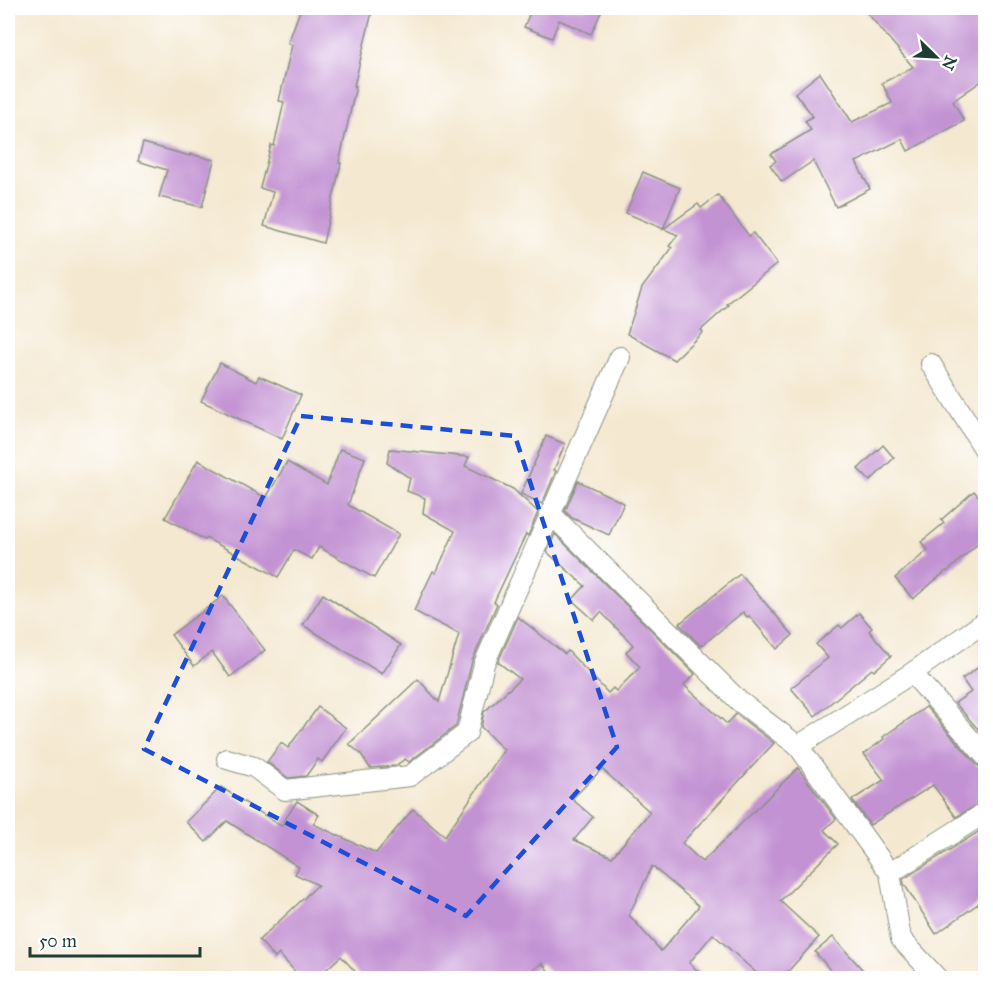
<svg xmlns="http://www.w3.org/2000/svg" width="993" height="986" viewBox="0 0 993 986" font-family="'IM FELL Great Primer',serif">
  <rect width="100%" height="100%" fill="#fff"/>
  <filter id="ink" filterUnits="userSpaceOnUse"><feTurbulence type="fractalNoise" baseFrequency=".0167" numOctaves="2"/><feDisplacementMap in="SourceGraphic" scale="12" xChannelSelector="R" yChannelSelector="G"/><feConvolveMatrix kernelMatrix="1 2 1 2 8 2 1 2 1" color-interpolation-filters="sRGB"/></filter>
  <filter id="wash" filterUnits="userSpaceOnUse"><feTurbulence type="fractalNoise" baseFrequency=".008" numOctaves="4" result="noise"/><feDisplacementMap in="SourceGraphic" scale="24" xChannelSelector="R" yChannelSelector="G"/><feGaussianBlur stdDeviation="1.35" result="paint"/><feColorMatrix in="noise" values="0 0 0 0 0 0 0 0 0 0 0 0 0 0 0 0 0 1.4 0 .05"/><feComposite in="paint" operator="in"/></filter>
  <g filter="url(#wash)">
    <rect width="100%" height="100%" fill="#f4e8d0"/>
    <g id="blocks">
      <g fill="#c292d3" fill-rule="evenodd">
        <polygon points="301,8 373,8 354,86 356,86 339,163 341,163 323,243 264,226 273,192 260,188 271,145 274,146 284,102 279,101 292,45 288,43"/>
        <polygon points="532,8 531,8 603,8 591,34 559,20 552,38 524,27"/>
        <polygon points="863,8 986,8 986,78 953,101 964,121 908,151 902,139 856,162 870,189 836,207 813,161 782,182 770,165 776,161 771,154 811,130 805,121 813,116 795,93 820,73 852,122 892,103 882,83 913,67"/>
        <polygon points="143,143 190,156 190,154 214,160 202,207 159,197 167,170 138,161"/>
        <polygon points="643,172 680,188 663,229 698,204 701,208 718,195 749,236 753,233 777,264 727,304 729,305 701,330 703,332 674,360 627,334 642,288 672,248 669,246 678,235 626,213"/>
        <polygon points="220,363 256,382 259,376 301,395 282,439 201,401"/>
        <polygon points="546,436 565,444 554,470 556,471 542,504 521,494"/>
        <polygon points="883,445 894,458 870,481 858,469"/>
        <polygon points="340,449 365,458 348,505 399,534 374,578 319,547 312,559 294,550 278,577 206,538 205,540 165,518 198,460 266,498 287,462 327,485"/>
        <polygon points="390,449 469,457 465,466 513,489 538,512 528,536 526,534 494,602 497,604 472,661 456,726 409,762 405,759 395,766 370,768 361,754 349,744 418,679 439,702 459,634 414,611 433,571 436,573 455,531 423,513 425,498 407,491 410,478 387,463"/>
        <polygon points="578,481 624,503 609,535 572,518 565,511"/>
        <polygon points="974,491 986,505 986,536 947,572 946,571 913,599 895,578 928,550 921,542 944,523 941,520"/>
        <path d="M 555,534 L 695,674 L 684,685 L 727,724 L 736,714 L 774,743 L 682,843 L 702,862 L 798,768 L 836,819 L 824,830 L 838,844 L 780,901 L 819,937 L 782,978 L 762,978 L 713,934 L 689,963 L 706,978 L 554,978 L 542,963 L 523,978 L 361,978 L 341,956 L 317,978 L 301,978 L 279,954 L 275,958 L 259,940 L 318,885 L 295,874 L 299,867 L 227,821 L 206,842 L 186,822 L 221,787 L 281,826 L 297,801 L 319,815 L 313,824 L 376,853 L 413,809 L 445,836 L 504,750 L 481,727 L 484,712 L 520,679 L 498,662 L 518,617 L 565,654 L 568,651 L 608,693 L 613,688 L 616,691 L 640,667 L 626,652 L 633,645 L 601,612 L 594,620 L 572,600 L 585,586 L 547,552 ZM 602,769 L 650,812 L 612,857 L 574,840 L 593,817 L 572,799 ZM 652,866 L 699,906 L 661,951 L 629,915 Z"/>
        <polygon points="740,574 793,635 777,649 749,616 747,617 743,612 701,646 679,624"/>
        <polygon points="323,594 401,645 382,674 303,625"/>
        <polygon points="223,596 265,650 230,677 212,652 194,666 171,635"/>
        <polygon points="859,613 872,628 869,631 891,656 874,671 872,669 815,716 791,688 828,658 816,644 839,625 842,628"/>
        <polygon points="986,662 986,738 955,703 971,692 962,679"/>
        <polygon points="318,707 346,728 322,762 318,759 306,776 288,778 267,762 281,743 288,748"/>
        <polygon points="926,707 977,765 986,769 986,800 956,817 933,785 870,825 852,800 884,780 864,754 884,739 883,737"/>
        <polygon points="986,827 986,898 936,934 904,884 903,879"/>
        <polygon points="833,937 870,978 837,978 815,952"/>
      </g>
    </g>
  </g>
  <g filter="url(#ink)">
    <use href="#blocks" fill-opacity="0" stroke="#8a9282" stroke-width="1.5"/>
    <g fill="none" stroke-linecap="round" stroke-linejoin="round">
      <defs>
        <g id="street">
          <polyline points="931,364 986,452"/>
          <polyline points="551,514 739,701 798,746"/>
          <polyline points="986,621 912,673 798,746 890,873 986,812"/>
          <polyline points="912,673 986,757"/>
          <polyline points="227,759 254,767 285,790 410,776 467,733 484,664 620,357"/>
          <polyline points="890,873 901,939 937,978"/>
        </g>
      </defs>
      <use href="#street" stroke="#8a9282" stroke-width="22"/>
      <use href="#street" stroke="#fff" stroke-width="20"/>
    </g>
  </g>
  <path fill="none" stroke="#1d4ed8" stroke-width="4.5" stroke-dasharray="12 8" stroke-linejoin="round" d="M 301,416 L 515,436 L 617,747 L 466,916 L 144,749 Z"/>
  <rect width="993" height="986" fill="none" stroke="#fff" stroke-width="30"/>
  <g transform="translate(936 57) rotate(114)" stroke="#ffffff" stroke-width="4.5" paint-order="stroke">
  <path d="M0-4.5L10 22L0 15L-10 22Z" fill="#1f3d34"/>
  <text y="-9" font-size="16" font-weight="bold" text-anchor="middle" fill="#1f3d34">N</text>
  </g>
  <path d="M30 947v9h170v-9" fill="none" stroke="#1f3d34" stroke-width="3"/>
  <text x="39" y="947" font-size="18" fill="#1f3d34" stroke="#ffffff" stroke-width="4.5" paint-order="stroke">50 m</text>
</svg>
